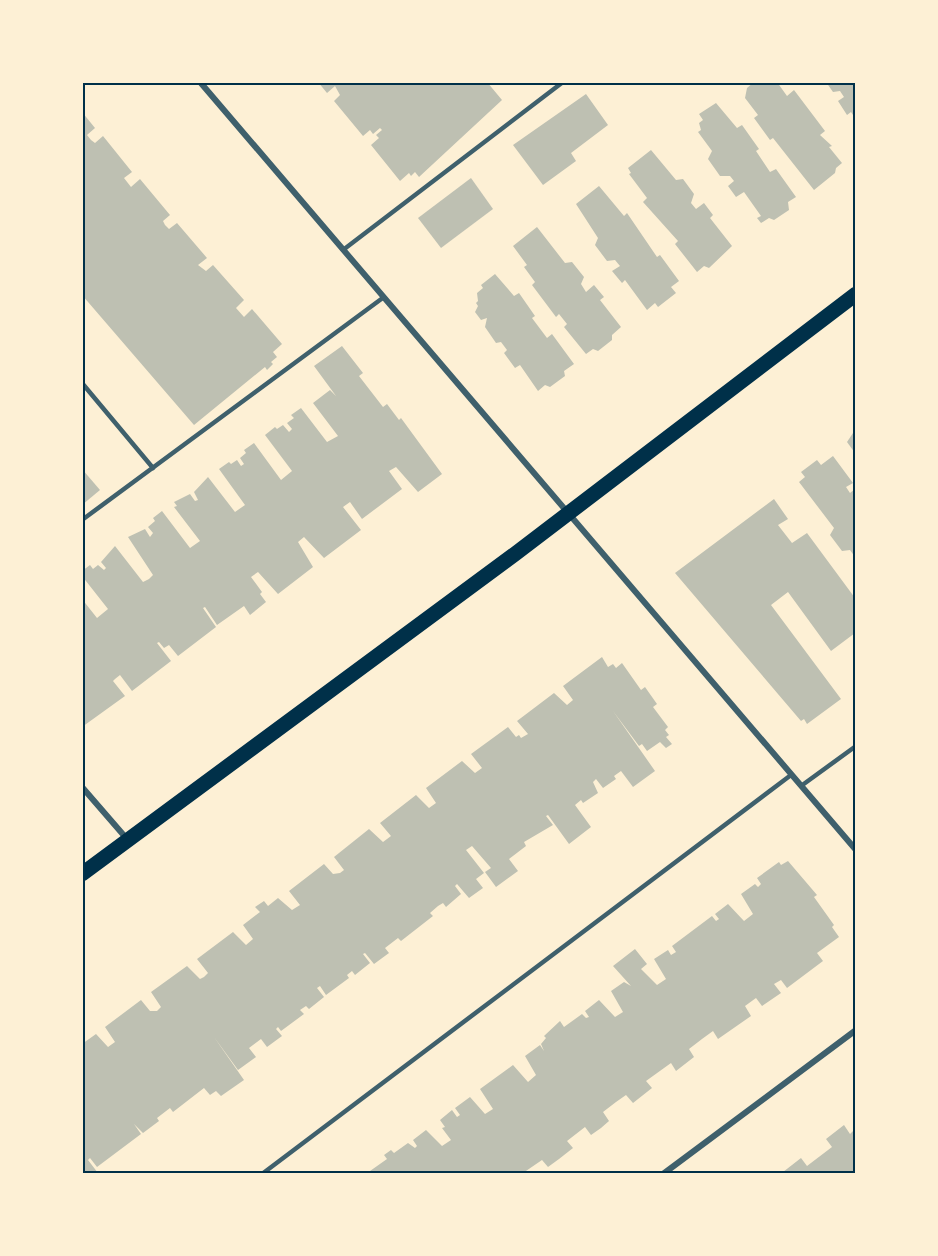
<svg xmlns="http://www.w3.org/2000/svg" width="938" height="1256" viewBox="0 0 938 1256" font-family="'Archivo Narrow',sans-serif">
  <rect width="100%" height="100%" fill="#fdf0d5"/>
  <g fill="#bec0b2">
    <polygon points="318,82 487,82 502,100 419,177 415,172 411,176 409,173 400,181 371,145 379,138 376,135 382,130 380,128 373,134 370,130 363,136 334,101 340,95 335,86 327,93"/>
    <polygon points="754,82 777,82 787,96 794,90 825,131 820,135 832,146 829,147 842,163 836,168 835,173 814,190 773,138 770,140 754,118 758,115 745,98 747,88"/>
    <polygon points="826,82 855,82 855,118 851,112 847,115 838,101 844,97 840,91 833,92"/>
    <polygon points="586,94 608,125 571,153 576,161 543,185 513,145"/>
    <polygon points="716,103 737,128 742,125 759,149 756,151 770,172 776,169 796,197 788,202 789,210 774,220 769,218 761,223 757,218 761,216 744,192 736,197 728,186 734,181 730,176 720,176 708,159 712,151 698,132 701,130 699,123 703,120 699,114"/>
    <polygon points="82,112 95,128 87,135 91,140 95,143 103,136 132,172 124,178 131,187 140,179 170,215 163,221 165,225 169,229 177,223 207,258 198,265 206,271 213,265 244,300 236,308 244,317 252,309 282,344 273,352 277,357 271,362 273,364 267,370 265,367 194,425 82,295"/>
    <polygon points="651,150 676,180 683,179 694,194 691,203 696,209 704,203 713,215 710,218 732,246 709,268 704,266 697,272 675,244 678,241 643,202 647,198 629,174 631,173 628,168"/>
    <polygon points="471,178 493,209 441,248 418,218"/>
    <polygon points="599,186 624,216 627,213 657,257 660,255 679,281 671,287 676,293 658,307 655,303 647,310 625,280 622,283 612,271 620,266 615,260 607,261 595,245 598,238 576,204"/>
    <polygon points="537,227 565,263 572,262 584,277 581,284 586,292 594,285 604,297 600,300 621,327 612,335 612,340 598,351 593,349 586,354 564,327 567,324 559,314 556,317 532,285 535,282 524,267 527,265 513,246"/>
    <polygon points="495,274 514,296 519,293 535,316 532,318 547,338 552,334 574,364 564,371 565,376 550,387 545,385 538,391 520,365 515,368 504,353 507,350 501,342 496,343 485,327 487,318 481,320 475,312 478,306 476,303 478,301 477,293 483,288 481,285"/>
    <polygon points="342,346 363,373 359,376 383,407 387,404 399,420 401,418 442,474 418,492 396,467 389,471 402,489 362,519 350,502 343,507 361,530 324,558 304,537 298,542 313,567 278,594 258,572 251,577 262,592 260,594 266,602 250,615 244,606 217,625 205,607 203,608 216,627 178,656 169,645 164,648 159,642 157,643 171,661 132,691 120,675 115,679 113,681 125,696 82,727 82,599 97,618 108,609 82,576 82,571 90,565 93,569 98,565 104,570 106,568 101,562 115,546 143,582 149,579 153,575 128,537 145,529 150,537 153,533 148,527 155,521 153,518 162,511 190,548 200,541 174,507 177,506 174,502 190,494 195,501 198,500 194,492 208,477 235,512 245,505 219,469 229,462 231,464 237,460 241,466 244,464 240,458 246,453 244,450 254,443 281,480 292,471 265,435 275,427 277,429 283,425 289,432 292,429 287,423 294,418 291,415 301,408 327,442 338,436 313,403 330,390 336,396 314,366"/>
    <polygon points="855,430 855,453 847,442"/>
    <polygon points="833,456 853,483 846,487 850,493 855,489 855,557 850,550 842,551 830,535 834,528 799,482 805,477 801,472 817,460 821,465"/>
    <polygon points="82,469 100,490 82,505"/>
    <polygon points="774,499 788,519 778,525 792,543 807,533 855,598 855,633 831,651 788,592 771,605 841,699 807,724 804,719 801,721 675,573"/>
    <polygon points="602,657 608,667 613,664 616,668 622,663 641,690 645,687 657,704 653,707 668,727 665,730 669,735 666,737 672,744 666,748 660,742 647,751 642,744 639,746 613,711 655,771 633,787 621,771 614,776 616,779 603,788 596,779 593,782 598,793 583,803 581,800 575,805 591,827 569,844 548,815 546,816 553,825 524,842 526,846 509,859 518,871 496,887 485,872 491,868 472,846 466,850 484,873 476,879 483,888 469,898 457,884 455,886 461,894 446,907 443,903 438,906 430,913 433,916 401,941 398,938 385,948 389,953 374,964 365,953 363,954 370,963 355,975 352,971 347,975 349,978 326,995 320,986 317,988 324,997 309,1009 306,1006 300,1010 304,1014 281,1031 278,1027 276,1029 282,1036 267,1047 261,1039 249,1048 256,1057 238,1070 214,1037 244,1080 221,1096 216,1091 210,1095 204,1088 173,1112 170,1108 157,1118 159,1121 143,1133 134,1124 141,1134 97,1167 90,1158 88,1160 98,1173 82,1173 82,1044 96,1034 108,1047 115,1042 105,1027 141,1000 150,1011 157,1011 161,1007 151,992 187,966 200,979 204,977 208,973 197,959 233,932 246,945 253,939 243,925 260,912 255,907 264,901 268,906 278,898 292,910 300,905 289,891 324,864 333,874 340,873 344,870 334,857 369,829 383,842 391,836 380,823 416,795 429,808 436,803 426,788 462,761 475,773 482,768 471,754 508,727 516,737 519,735 521,738 528,734 517,721 554,693 567,705 573,700 563,686"/>
    <polygon points="788,861 817,895 814,897 834,925 832,927 839,937 817,953 823,961 787,988 781,980 774,984 781,993 762,1006 756,998 745,1006 751,1016 718,1039 713,1031 702,1039 689,1049 694,1057 676,1071 671,1063 646,1081 652,1088 633,1103 626,1095 616,1102 603,1112 609,1121 601,1128 591,1135 585,1127 567,1141 573,1148 559,1159 548,1167 542,1160 523,1173 372,1173 370,1171 387,1159 384,1155 391,1150 394,1153 408,1143 415,1148 417,1146 413,1140 426,1130 442,1146 451,1140 442,1128 445,1127 440,1120 452,1110 457,1117 460,1115 455,1108 470,1097 485,1114 493,1109 480,1089 513,1065 528,1082 536,1075 525,1056 540,1045 544,1051 541,1044 546,1038 544,1036 560,1021 564,1027 582,1014 586,1018 589,1017 585,1011 599,1000 615,1017 623,1012 611,991 624,982 631,986 613,966 635,949 647,964 641,969 657,985 666,979 654,959 668,950 671,955 676,952 672,946 712,916 716,921 719,919 715,914 728,904 744,921 753,914 741,894 755,884 758,887 761,884 757,878 779,862 781,865"/>
    <polygon points="844,1125 850,1134 855,1129 855,1173 784,1173 783,1172 801,1158 807,1166 832,1147 826,1139"/>
  </g>
  <g fill="none" stroke-linecap="round" stroke-linejoin="round">
    <g stroke="#3f606c" stroke-width="4.5">
      <polyline points="343,250 563,82"/>
      <polyline points="82,383 153,468"/>
      <polyline points="82,520 384,297"/>
      <polyline points="801,786 856,746"/>
      <polyline points="262,1174 791,775"/>
    </g>
    <g stroke="#3f606c" stroke-width="6">
      <polyline points="200,82 856,850"/>
      <polyline points="82,787 127,839"/>
      <polyline points="663,1174 856,1030"/>
    </g>
    <polyline stroke="#003049" stroke-width="15" points="82,874 515,554 856,294"/>
  </g>
  <rect width="938" height="1256" fill="none" stroke="#fdf0d5" stroke-width="168"/>
  <rect x="84" y="84" width="770" height="1088" fill="none" stroke="#003049" stroke-width="2"/>
</svg>
